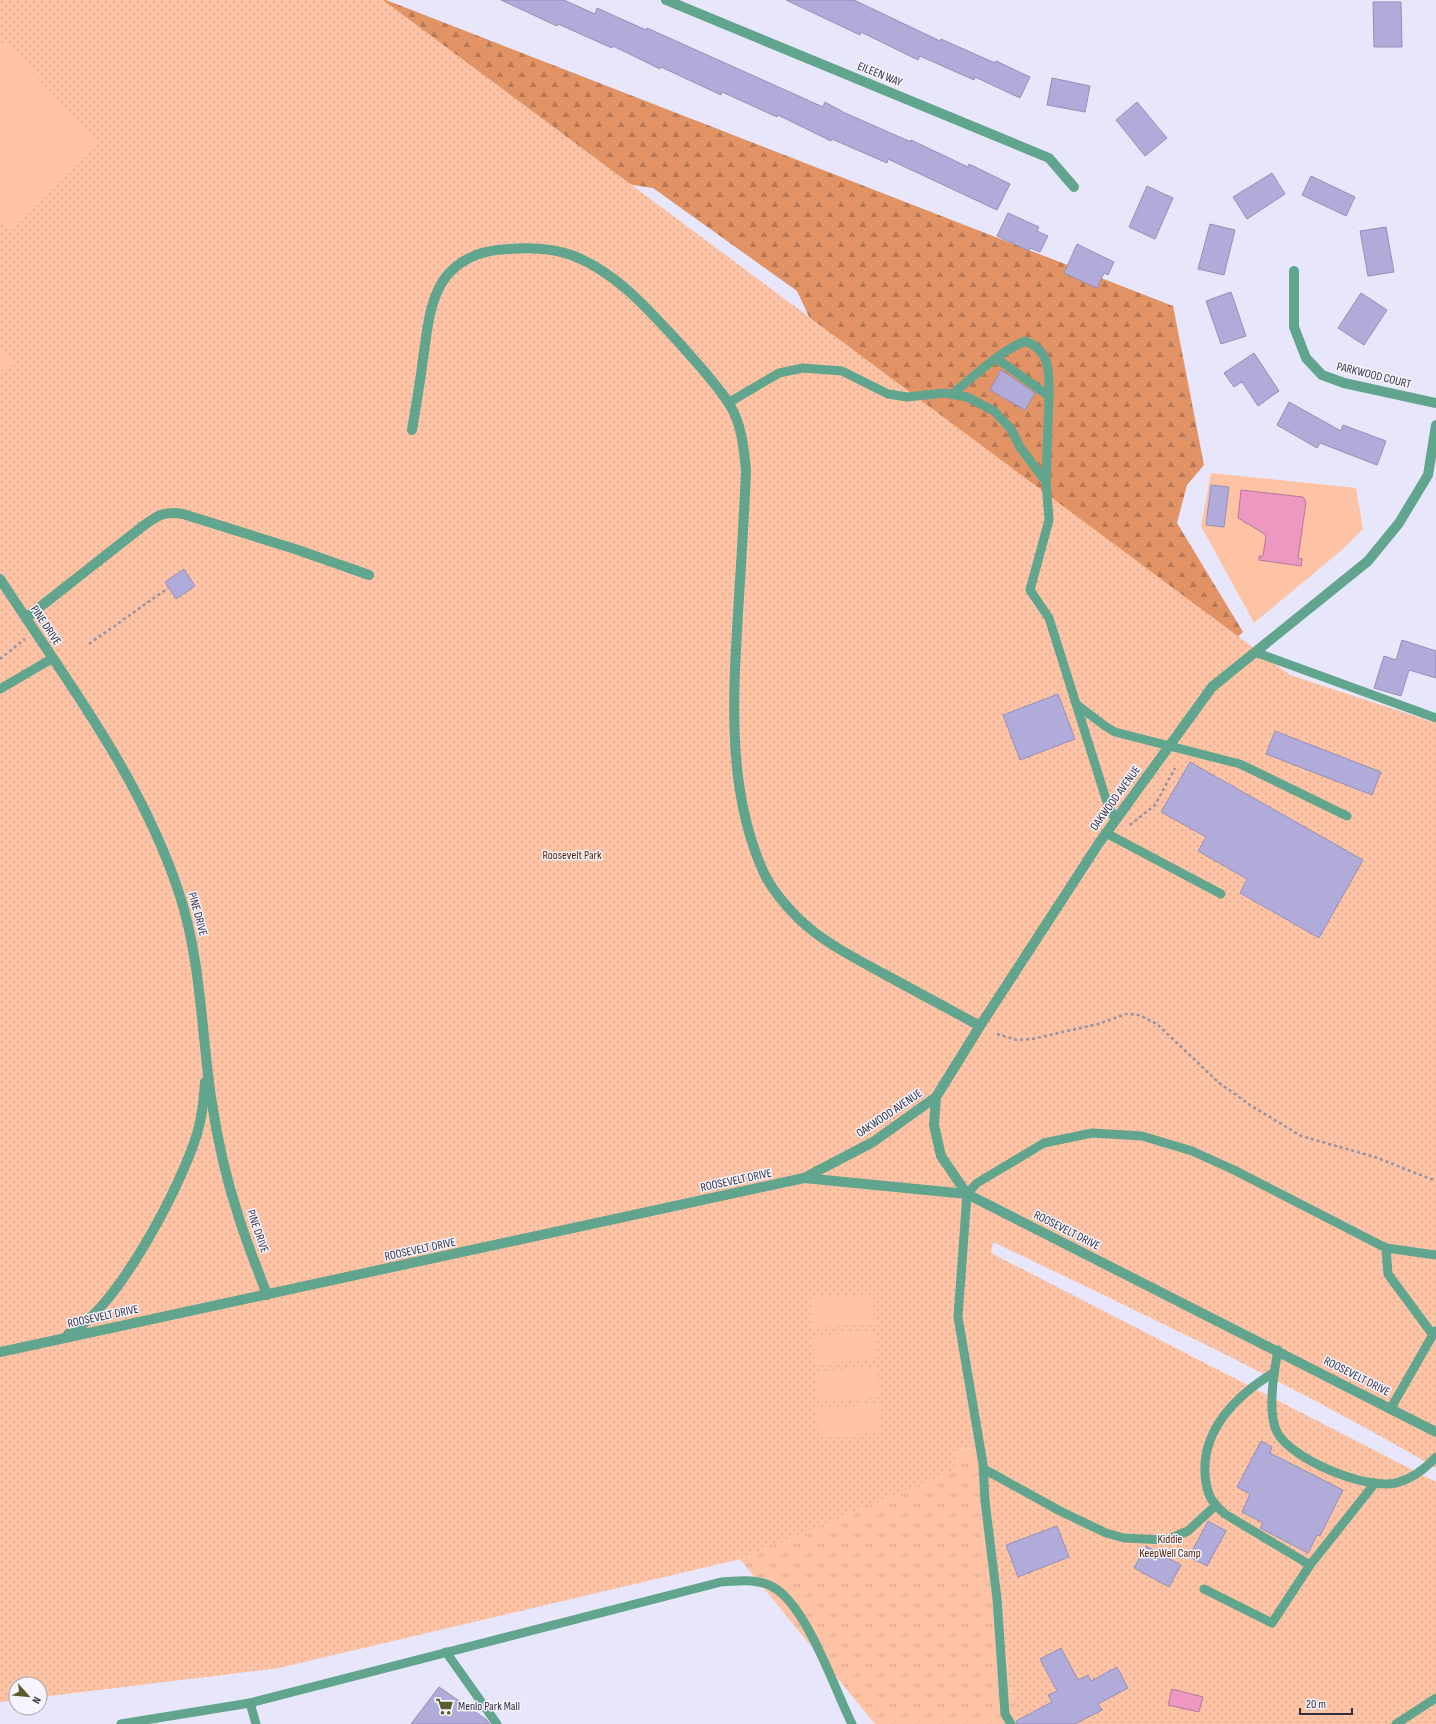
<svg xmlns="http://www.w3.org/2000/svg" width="1436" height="1724" viewBox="0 0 1436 1724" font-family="'Sofia Sans Condensed',sans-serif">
  <defs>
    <pattern id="grass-tufts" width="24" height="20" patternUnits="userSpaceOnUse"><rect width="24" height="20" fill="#fdc3a4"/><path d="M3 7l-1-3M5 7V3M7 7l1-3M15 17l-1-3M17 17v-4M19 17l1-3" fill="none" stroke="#d9a88e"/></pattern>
    <pattern id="forest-firs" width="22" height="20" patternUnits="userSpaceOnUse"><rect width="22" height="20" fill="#e29365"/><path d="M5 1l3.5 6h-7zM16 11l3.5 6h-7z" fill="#b87855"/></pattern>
    <pattern id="park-dots" width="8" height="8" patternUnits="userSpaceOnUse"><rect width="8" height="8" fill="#fdc3a4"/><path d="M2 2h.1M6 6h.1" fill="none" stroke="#d9a88e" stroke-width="1.8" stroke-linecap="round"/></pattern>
  </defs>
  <rect width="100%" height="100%" fill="#e8e6fa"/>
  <polygon fill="url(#grass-tufts)" points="973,1448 1017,1724 875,1724 740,1559 278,1668 40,1697 40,1684 16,1684 16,1700 0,1702 0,1464 795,1463"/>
  <polygon fill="url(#forest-firs)" points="380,0 386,0 1173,306 1204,465 1187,485 1177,523 1243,632 1201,671 871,449 797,291 653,188 465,160"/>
  <path fill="url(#park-dots)" d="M 0,0 L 383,0 L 1290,675 L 1436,723 L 1436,1468 C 1293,1384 1143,1314 993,1242 L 991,1253 L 1436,1482 L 1436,1724 L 1017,1724 L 973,1448 L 958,1449 L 954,1470 L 740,1559 L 278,1668 L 40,1697 L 40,1684 L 16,1684 L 16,1700 L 0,1702 Z"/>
  <g fill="#fdc3a4">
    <polygon points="5,42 96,141 10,230 0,221 0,46"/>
    <polygon points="0,346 13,362 0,372"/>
    <polygon points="1211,473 1356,488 1363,529 1343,549 1254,623 1201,526"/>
    <polygon points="873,1294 875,1323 813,1327 811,1298"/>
    <polygon points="875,1331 877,1360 814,1364 813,1335"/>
    <polygon points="877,1368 879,1397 816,1401 815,1372"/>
    <polygon points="880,1404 881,1433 819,1437 817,1408"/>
  </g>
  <g fill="#ee98c1" stroke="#b5789b">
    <polygon points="1241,490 1303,497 1306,502 1298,558 1302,559 1301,566 1259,560 1259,556 1263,556 1266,536 1263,533 1238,518"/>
    <polygon points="1172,1689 1203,1697 1199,1712 1168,1705"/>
  </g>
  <g fill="#b0abd8" stroke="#948fbb">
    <polygon points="501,0 564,0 595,14 597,8 646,30 647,28 823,107 825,102 845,113 911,142 911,140 968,167 969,164 1010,184 997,210 888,159 887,163 832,139 831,141 778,115 777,117 722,92 721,95 661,67 660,69 613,46 612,48 558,24 557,26"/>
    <polygon points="786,0 854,0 940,41 941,39 995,63 996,61 1030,77 1020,98 975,77 974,80 920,56 918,60 861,32 860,35"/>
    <polygon points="1373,2 1401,2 1402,47 1374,47"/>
    <polygon points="1052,78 1090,86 1085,112 1047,105"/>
    <polygon points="1137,102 1167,138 1145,156 1116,120"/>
    <polygon points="1272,173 1285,194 1247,219 1233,197"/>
    <polygon points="1311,176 1355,197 1346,216 1302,195"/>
    <polygon points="1147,186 1173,198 1155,239 1129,227"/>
    <polygon points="1008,213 1039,227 1037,231 1048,236 1040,252 1030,248 1029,251 997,236"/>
    <polygon points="1210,224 1235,230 1224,275 1198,269"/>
    <polygon points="1386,227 1394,272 1368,276 1360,231"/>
    <polygon points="1077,244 1114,262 1108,275 1104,273 1097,288 1064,273"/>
    <polygon points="1231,292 1246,336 1221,344 1206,301"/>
    <polygon points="1361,293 1387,310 1364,345 1338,328"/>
    <polygon points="1254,353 1279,391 1258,406 1242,382 1234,387 1224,373"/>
    <polygon points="1001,370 1035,393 1025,410 990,390"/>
    <polygon points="1289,402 1341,431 1343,425 1386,441 1377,465 1320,443 1317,448 1277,425"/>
    <polygon points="1211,485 1229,487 1224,527 1206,525"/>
    <polygon points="184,569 195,586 176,599 165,582"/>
    <polygon points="1402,640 1436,651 1436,678 1409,670 1401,696 1374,688 1384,656 1396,660"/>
    <polygon points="1058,694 1075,739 1020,760 1003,715"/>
    <polygon points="1275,731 1381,772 1372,795 1266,754"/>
    <polygon points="1190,762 1363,860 1319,938 1240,893 1247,879 1198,851 1206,837 1161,812"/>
    <polygon points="1261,1441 1272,1447 1270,1453 1343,1490 1320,1536 1317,1535 1308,1553 1260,1528 1263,1523 1242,1512 1250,1494 1237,1487"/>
    <polygon points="1208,1521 1226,1531 1207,1566 1189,1557"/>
    <polygon points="1057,1526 1069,1557 1018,1577 1006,1545"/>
    <polygon points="1146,1546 1181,1565 1169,1587 1134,1568"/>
    <polygon points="1061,1648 1078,1680 1088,1675 1091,1681 1117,1667 1128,1688 1098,1704 1102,1710 1075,1724 1017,1724 1016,1721 1052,1702 1048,1695 1057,1691 1040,1659"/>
    <polygon points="439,1687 487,1720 490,1724 411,1724"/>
  </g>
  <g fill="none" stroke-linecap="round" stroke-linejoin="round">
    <g stroke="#9492a5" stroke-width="2.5" stroke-dasharray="3 3" stroke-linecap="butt">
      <polyline points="89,644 168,588"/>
      <polyline points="0,659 25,639"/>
      <polyline points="1130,825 1155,805 1175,768"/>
      <polyline points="997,1034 1017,1040 1032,1039 1098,1024 1126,1014 1139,1015 1157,1024 1218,1082 1250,1105 1301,1136 1375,1157 1436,1181"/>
    </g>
    <g stroke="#61a58e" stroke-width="9">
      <polyline points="996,358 1049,396 1046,482"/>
      <path d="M 952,394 C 975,376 997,353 1025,341 C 1051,351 1049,372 1049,396"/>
      <polyline points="728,403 779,373 803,368 842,371 888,394 907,397 944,393 967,397 994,411 1011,429 1020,447 1046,482 1049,520 1030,590 1049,618 1106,799 1115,820"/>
      <polyline points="1255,652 1436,718"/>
      <polyline points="0,689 53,658"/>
      <polyline points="1076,704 1105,726 1115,732 1240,764 1347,816"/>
      <polyline points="1106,833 1221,894"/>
      <polyline points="1386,1248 1388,1274 1433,1335"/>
      <path d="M 1278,1350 C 1274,1372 1267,1412 1277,1432 C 1292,1460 1366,1490 1396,1483 C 1412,1479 1425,1469 1436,1457"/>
      <path d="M 1273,1373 C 1237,1395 1202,1429 1205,1475 C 1207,1494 1210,1501 1225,1514 L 1310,1565 L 1375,1483"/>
      <polyline points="1391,1408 1435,1331"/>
      <polyline points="984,1469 1060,1511 1106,1533 1124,1538 1166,1540 1188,1531 1215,1506"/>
      <polyline points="1204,1589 1272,1623 1310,1565"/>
      <polyline points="446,1652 497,1724"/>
      <polyline points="250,1703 256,1724"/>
      <path d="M 121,1724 L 250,1703 L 721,1582 C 738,1581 757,1578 773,1587 C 807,1606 834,1688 852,1724"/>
      <polyline points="1011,1724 1005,1714 997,1599 985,1501 983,1464 958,1317 967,1194 977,1183 1044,1143 1092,1133 1142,1136 1192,1151 1234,1170 1386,1248 1436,1255"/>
      <polyline points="1396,1724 1436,1698"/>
    </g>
    <g stroke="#61a58e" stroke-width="10">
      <polyline points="666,0 1049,158 1074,187"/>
      <polyline points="1294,271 1294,327 1306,358 1322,375 1344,383 1436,403"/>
      <polyline points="980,1026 1099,843 1212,687 1368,561 1399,523 1428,475 1436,425"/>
    </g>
    <g stroke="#61a58e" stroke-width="10">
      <path d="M 412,430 C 416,406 420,383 423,359 C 427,332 429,300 445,278 C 461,257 483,250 508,249 C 531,247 553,248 574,256 C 619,274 650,312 682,346 C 699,366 718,385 731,407 C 742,426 744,450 746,471 C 744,519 741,566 738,613 C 733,699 727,790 763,871 C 771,889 785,905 799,919 C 824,943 855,958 884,974 C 916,991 948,1009 980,1026 L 936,1097 L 873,1142 L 804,1178"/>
      <path d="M 0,579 C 66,680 141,777 179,893 C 201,959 201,1029 211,1097 C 217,1138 226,1179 239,1218 C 247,1244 258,1270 267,1295"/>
      <path d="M 26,618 L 143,526 C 158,515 164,511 183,514 L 295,549 L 369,575"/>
      <polyline points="936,1097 934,1125 941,1156 967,1194"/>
      <path d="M 68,1334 C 117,1310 181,1186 197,1134 C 202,1117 204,1100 205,1082"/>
      <polyline points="0,1352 804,1178 967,1194 1436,1432"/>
    </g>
  </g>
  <defs>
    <symbol id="supermarket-bare" viewBox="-9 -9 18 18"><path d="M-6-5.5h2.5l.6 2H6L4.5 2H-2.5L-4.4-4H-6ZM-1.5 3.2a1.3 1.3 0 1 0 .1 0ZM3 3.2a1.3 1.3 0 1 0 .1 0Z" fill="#5b5d2a" stroke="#f6f5ff" stroke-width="2.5" paint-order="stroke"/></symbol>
  </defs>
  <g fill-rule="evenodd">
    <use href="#supermarket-bare" x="432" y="1694" width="25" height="25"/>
  </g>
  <g text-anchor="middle" stroke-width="3" stroke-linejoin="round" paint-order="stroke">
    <g font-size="12" fill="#312f41" stroke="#f6f5ff">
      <text transform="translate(880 74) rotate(22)" y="4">EILEEN WAY</text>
      <text transform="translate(1374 375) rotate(14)" y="4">PARKWOOD COURT</text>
      <text transform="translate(46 625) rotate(56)" y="4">PINE DRIVE</text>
      <text transform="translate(1115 798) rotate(-54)" y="4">OAKWOOD AVENUE</text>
      <text transform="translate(198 914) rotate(75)" y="4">PINE DRIVE</text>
      <text transform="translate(889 1113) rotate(-34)" y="4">OAKWOOD AVENUE</text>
      <text transform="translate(736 1180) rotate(-12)" y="4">ROOSEVELT DRIVE</text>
      <text transform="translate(1067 1230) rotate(27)" y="4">ROOSEVELT DRIVE</text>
      <text transform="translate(258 1231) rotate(71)" y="4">PINE DRIVE</text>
      <text transform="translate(420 1249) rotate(-12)" y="4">ROOSEVELT DRIVE</text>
      <text transform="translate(103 1316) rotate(-12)" y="4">ROOSEVELT DRIVE</text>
      <text transform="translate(1357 1376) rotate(27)" y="4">ROOSEVELT DRIVE</text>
    </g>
    <g font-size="12" fill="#572501" stroke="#f6f5ff">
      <text x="572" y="859">Roosevelt Park</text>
      <text x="1170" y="1543">Kiddie<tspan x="1170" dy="14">KeepWell Camp</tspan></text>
    </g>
    <g font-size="12" fill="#312f41" stroke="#f6f5ff" text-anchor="start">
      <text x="458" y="1710">Menlo Park Mall</text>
    </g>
  </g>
  <g transform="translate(28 1696) rotate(117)"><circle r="19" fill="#f6f5ff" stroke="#a7a6b3"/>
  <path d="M0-3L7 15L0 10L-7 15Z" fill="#5b5d2a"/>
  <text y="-6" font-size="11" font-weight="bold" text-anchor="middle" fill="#312f41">N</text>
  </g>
  <path d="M1300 1708v6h52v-6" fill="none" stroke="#312f41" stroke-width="2"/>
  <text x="1306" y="1708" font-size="12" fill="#312f41" stroke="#f6f5ff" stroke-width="3" paint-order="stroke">20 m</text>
</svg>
